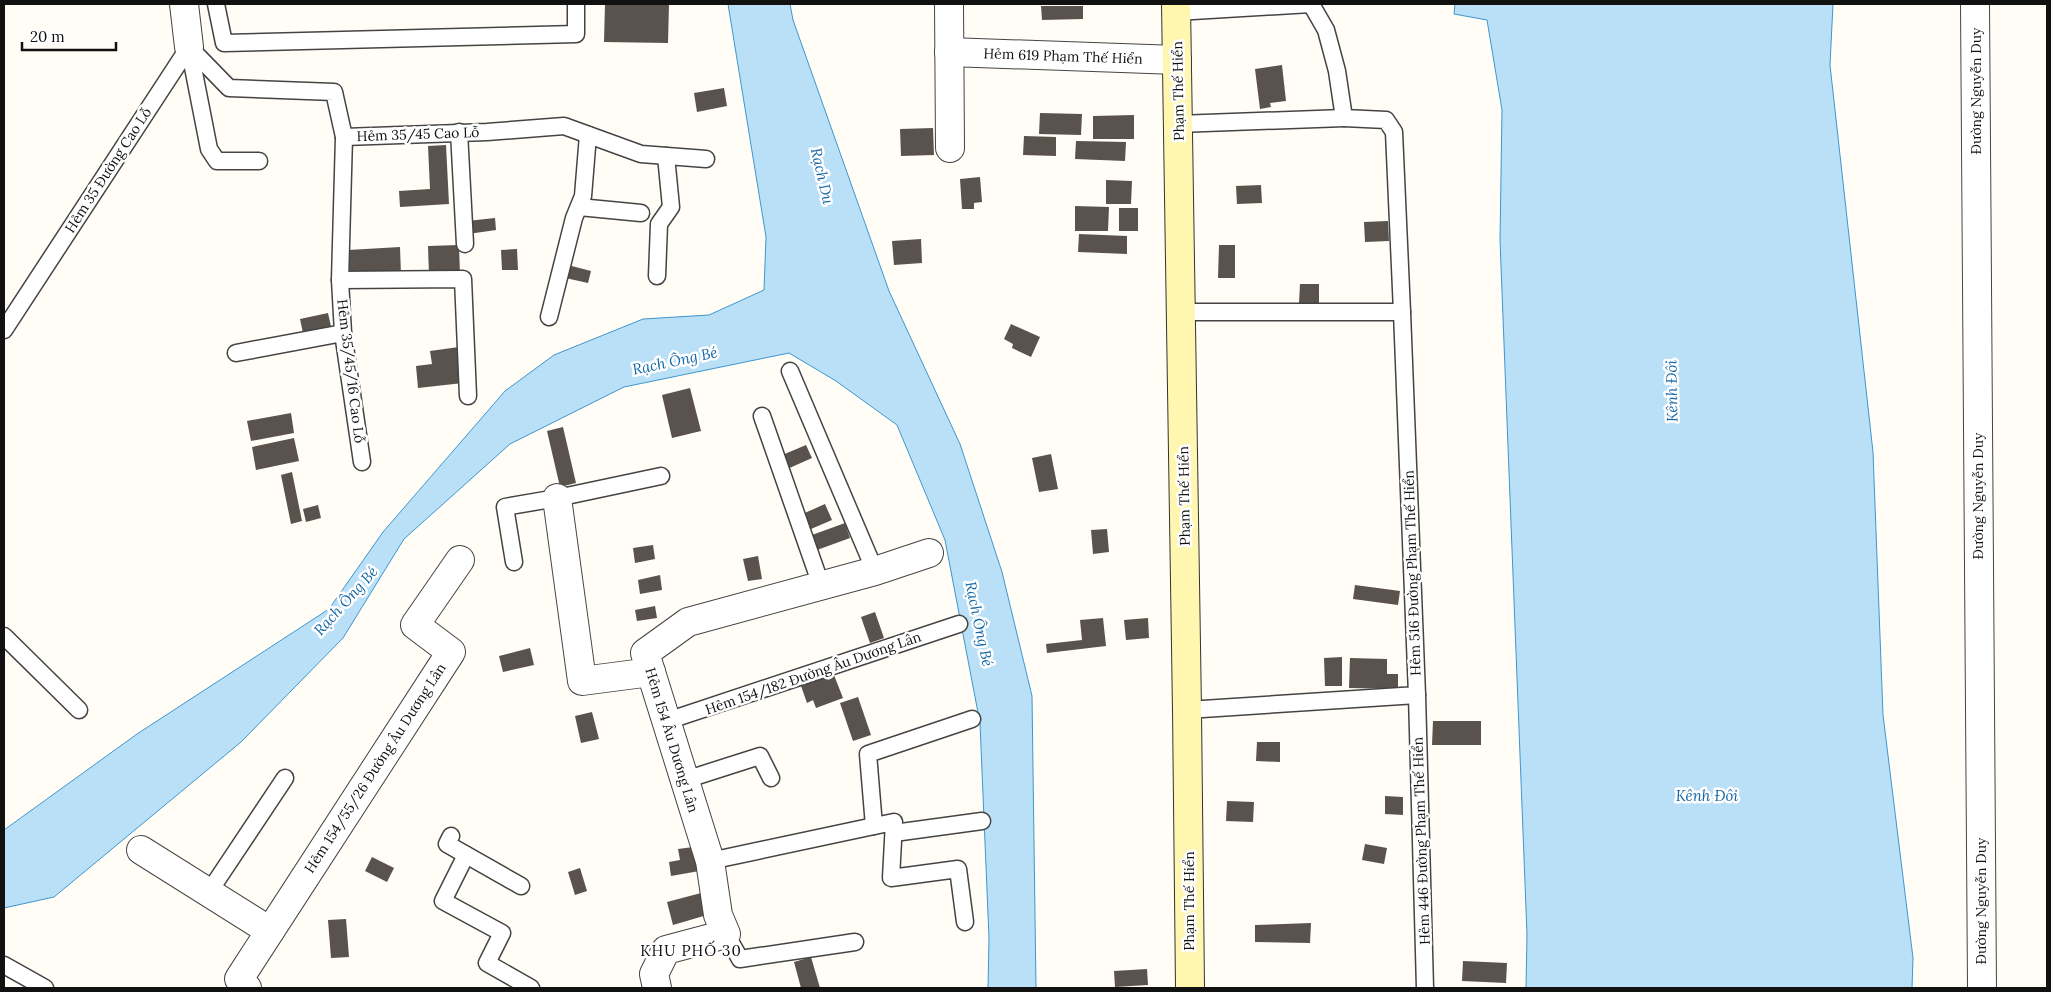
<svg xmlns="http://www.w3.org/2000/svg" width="2051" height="992" viewBox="0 0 2051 992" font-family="Lora,serif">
  <rect width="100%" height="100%" fill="#fffdf5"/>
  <g fill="#b9e0f7" stroke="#3f96cf">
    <polygon points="728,4 790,4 793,20 889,291 960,444 1002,572 1032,696 1036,988 988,988 989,938 980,723 945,540 897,425 836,381 789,353 624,387 510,444 404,539 343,638 241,742 54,897 4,908 4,830 137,734 329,609 383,532 505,391 554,355 643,319 709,315 764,290 766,237"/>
    <polygon points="1455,4 1833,4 1830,65 1873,452 1883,715 1913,958 1912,988 1526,988 1527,935 1500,240 1502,110 1487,20 1454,14"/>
  </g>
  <g fill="#5a524d">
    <polygon points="605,4 669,4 668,43 604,42"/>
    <polygon points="1041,6 1083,6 1083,19 1042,20"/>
    <polygon points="1282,65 1286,101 1270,103 1271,107 1260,109 1255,69"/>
    <polygon points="724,88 727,106 697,112 694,93"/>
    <polygon points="1040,113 1082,114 1081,135 1039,134"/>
    <polygon points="1134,115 1134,139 1093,139 1093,116"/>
    <polygon points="933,128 934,155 901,156 900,129"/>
    <polygon points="1024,136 1056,137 1056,156 1023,155"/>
    <polygon points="1076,141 1126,142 1125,161 1075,159"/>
    <polygon points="446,145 449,204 400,207 399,191 430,189 428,146"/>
    <polygon points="980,177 982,202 974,203 974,209 962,209 960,179"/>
    <polygon points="1106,180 1132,181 1131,204 1106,204"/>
    <polygon points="1261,185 1262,203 1237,204 1236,186"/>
    <polygon points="1075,206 1109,207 1108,231 1075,231"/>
    <rect x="1119" y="208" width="19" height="23"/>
    <polygon points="495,218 496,230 468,234 467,221"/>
    <polygon points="1388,221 1389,241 1365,242 1364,222"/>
    <polygon points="1079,234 1127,236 1127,254 1078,252"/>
    <polygon points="921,239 922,263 894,265 892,241"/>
    <polygon points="459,245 460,275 429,276 428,246"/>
    <polygon points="1219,245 1235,245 1235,278 1218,278"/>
    <polygon points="400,247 401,275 350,278 348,250"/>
    <polygon points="517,249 518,270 502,270 501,250"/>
    <polygon points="564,264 591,271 588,283 561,277"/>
    <polygon points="1300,284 1319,284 1319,304 1299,303"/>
    <polygon points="328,313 332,331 304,338 300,319"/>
    <polygon points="1011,324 1040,337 1031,357 1012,348 1013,344 1004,339"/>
    <polygon points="459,347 463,383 418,388 416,366 432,364 430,351"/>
    <polygon points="690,388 701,431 672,438 662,395"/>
    <polygon points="291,413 294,433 251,441 247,421"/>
    <polygon points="563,427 576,483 560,487 547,431"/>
    <polygon points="294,438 299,461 256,470 252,447"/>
    <polygon points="806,445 812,458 785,470 780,456"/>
    <polygon points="1051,454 1058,489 1039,492 1032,458"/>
    <polygon points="292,472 302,521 291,524 281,475"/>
    <polygon points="825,504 832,520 804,532 798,516"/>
    <polygon points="318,505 321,518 306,522 303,509"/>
    <polygon points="845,523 850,538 817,550 812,535"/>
    <polygon points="1107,529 1109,552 1093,554 1091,530"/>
    <polygon points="653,545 655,559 635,563 633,548"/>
    <polygon points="758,556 762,579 748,581 743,559"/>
    <polygon points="660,575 662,590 640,594 638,580"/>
    <polygon points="1355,585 1400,591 1398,605 1353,599"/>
    <polygon points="655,606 657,618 637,621 635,610"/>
    <polygon points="875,612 884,638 870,643 861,617"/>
    <polygon points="1103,618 1106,646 1047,653 1046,644 1082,640 1080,620"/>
    <polygon points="1148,618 1149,638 1126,640 1124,620"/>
    <polygon points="530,648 534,665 503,672 499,656"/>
    <polygon points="1342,657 1342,686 1325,686 1324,658"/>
    <polygon points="1350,658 1387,659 1387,674 1398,674 1398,689 1349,688"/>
    <polygon points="832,670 843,698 816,708 813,700 807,703 800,683"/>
    <polygon points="858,697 871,735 853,741 840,703"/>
    <polygon points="592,712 599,739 581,743 575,716"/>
    <polygon points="1433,721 1481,721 1481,745 1432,745"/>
    <polygon points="1257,742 1280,742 1280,762 1256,761"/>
    <polygon points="1385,796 1403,797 1403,815 1385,814"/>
    <polygon points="1227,801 1254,802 1253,822 1226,821"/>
    <polygon points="1365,844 1387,848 1384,864 1362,860"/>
    <polygon points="701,846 705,870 671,876 669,862 680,860 678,849"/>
    <polygon points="372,857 394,868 387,882 365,871"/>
    <polygon points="580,868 587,891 575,895 568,872"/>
    <polygon points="701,893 707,915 673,925 667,902"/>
    <polygon points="346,919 349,957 331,958 328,920"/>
    <polygon points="1311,923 1310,943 1255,942 1255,925"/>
    <polygon points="811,957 820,988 801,988 794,962"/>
    <polygon points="1463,961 1507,963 1506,983 1462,981"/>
    <polygon points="1147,969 1148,985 1115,987 1114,971"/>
  </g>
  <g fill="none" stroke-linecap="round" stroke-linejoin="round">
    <defs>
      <g id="lane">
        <polyline points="216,4 224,43 576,34 576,4"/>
        <polyline points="1176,12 1311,4"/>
        <polyline points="189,47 229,88 334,92 344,137 487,132 564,126 641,154 706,159"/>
        <polyline points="189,47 209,149 217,161 259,161"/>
        <polyline points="1178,124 1344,118"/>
        <polyline points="459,132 465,244"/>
        <polyline points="344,137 340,280 343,333 362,462"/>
        <polyline points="579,207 641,213"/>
        <polyline points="657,276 659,224 671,207 666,156"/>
        <polyline points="340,280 463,279 468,396"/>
        <polyline points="1181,312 1402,312 1394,132 1386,120 1344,118 1337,71 1326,30 1311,4"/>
        <polyline points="549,317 574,218 583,196 588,135"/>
        <polyline points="4,330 189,47"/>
        <polyline points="236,353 343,333"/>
        <polyline points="790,371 875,571"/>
        <polyline points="762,416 821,585"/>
        <polyline points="514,562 505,507 557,498 661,476"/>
        <polyline points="4,636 79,710"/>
        <polyline points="1417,695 1425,988"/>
        <polyline points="1187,710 1417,695 1402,312"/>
        <polyline points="667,721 959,624"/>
        <polyline points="685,780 760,756 771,778"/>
        <polyline points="874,826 894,822 891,878 958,869 965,922"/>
        <polyline points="894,833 982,821"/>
        <polyline points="451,836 447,844 521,886"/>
        <polyline points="466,855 443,901 502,933 487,963 531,988"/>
        <polyline points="710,861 874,826 868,754 972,719"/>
        <polyline points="209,892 285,778"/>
        <polyline points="726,934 740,959 855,942"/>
        <polyline points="4,965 45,988"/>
      </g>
      <g id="street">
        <polyline points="184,4 189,47"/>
        <polyline points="949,4 950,148"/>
        <polyline points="1975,4 1982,988"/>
        <polyline points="949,52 1177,60"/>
        <polyline points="557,498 582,681 651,672"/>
        <polyline points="141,850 270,931"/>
        <polyline points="247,988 239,979 451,652 415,625 460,560"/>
        <polyline points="657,988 654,974 666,950 726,934 718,915 710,861 645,653 688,622 875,571 929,553"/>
      </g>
      <polyline id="secondary" points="1176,4 1187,710 1190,988"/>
    </defs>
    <use href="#lane" stroke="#444" stroke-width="19"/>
    <use href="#street" stroke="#444" stroke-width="30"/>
    <use href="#secondary" stroke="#333" stroke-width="30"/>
    <use href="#lane" stroke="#fff" stroke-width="16"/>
    <use href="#street" stroke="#fff" stroke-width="28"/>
    <use href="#secondary" stroke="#fff6b0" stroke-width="28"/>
  </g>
  <g text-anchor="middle" stroke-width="5" stroke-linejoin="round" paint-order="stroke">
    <g font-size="14" fill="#111" stroke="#fff">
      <text transform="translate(1063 56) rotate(2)" y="5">Hẻm 619 Phạm Thế Hiển</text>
      <text transform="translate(1178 91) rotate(-91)" y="5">Phạm Thế Hiển</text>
      <text transform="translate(1976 91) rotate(-90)" y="5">Đường Nguyễn Duy</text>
      <text transform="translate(418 134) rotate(-2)" y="5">Hẻm 35/45 Cao Lỗ</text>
      <text transform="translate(108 170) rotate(-57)" y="5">Hẻm 35 Đường Cao Lỗ</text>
      <text transform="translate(351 371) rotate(83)" y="5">Hẻm 35/45/16 Cao Lỗ</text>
      <text transform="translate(1184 496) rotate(-91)" y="5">Phạm Thế Hiển</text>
      <text transform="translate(1978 496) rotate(-90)" y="5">Đường Nguyễn Duy</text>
      <text transform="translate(1412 573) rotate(-92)" y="5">Hẻm 516 Đường Phạm Thế Hiển</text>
      <text transform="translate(813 673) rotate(-19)" y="5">Hẻm 154/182 Đường Âu Dương Lân</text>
      <text transform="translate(672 740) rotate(73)" y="5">Hẻm 154 Âu Dương Lân</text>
      <text transform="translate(375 768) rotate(-57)" y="5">Hẻm 154/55/26 Đường Âu Dương Lân</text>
      <text transform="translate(1421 841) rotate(-92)" y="5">Hẻm 446 Đường Phạm Thế Hiển</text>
      <text transform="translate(1189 901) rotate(-90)" y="5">Phạm Thế Hiển</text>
      <text transform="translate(1981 901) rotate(-90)" y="5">Đường Nguyễn Duy</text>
    </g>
    <g font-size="15" font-style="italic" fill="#1768a6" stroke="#fff">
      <text transform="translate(822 176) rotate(77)" y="5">Rạch Du</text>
      <text transform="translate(675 361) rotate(-12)" y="5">Rạch Ông Bé</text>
      <text transform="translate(1672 391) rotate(-91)" y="5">Kênh Đôi</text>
      <text transform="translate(346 601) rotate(-48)" y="5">Rạch Ông Bé</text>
      <text transform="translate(979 624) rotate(78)" y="5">Rạch Ông Bé</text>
      <text x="1707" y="801">Kênh Đôi</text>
    </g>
    <g font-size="15" letter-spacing="1" fill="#111" stroke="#fff">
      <text x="691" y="956">KHU PHỐ 30</text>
    </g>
  </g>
  <rect width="2051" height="992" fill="none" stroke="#111111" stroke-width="10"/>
  <path d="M22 42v8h94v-8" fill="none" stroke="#111111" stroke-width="2.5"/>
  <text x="30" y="42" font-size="15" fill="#111111" stroke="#ffffff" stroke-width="4" paint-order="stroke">20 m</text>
</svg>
